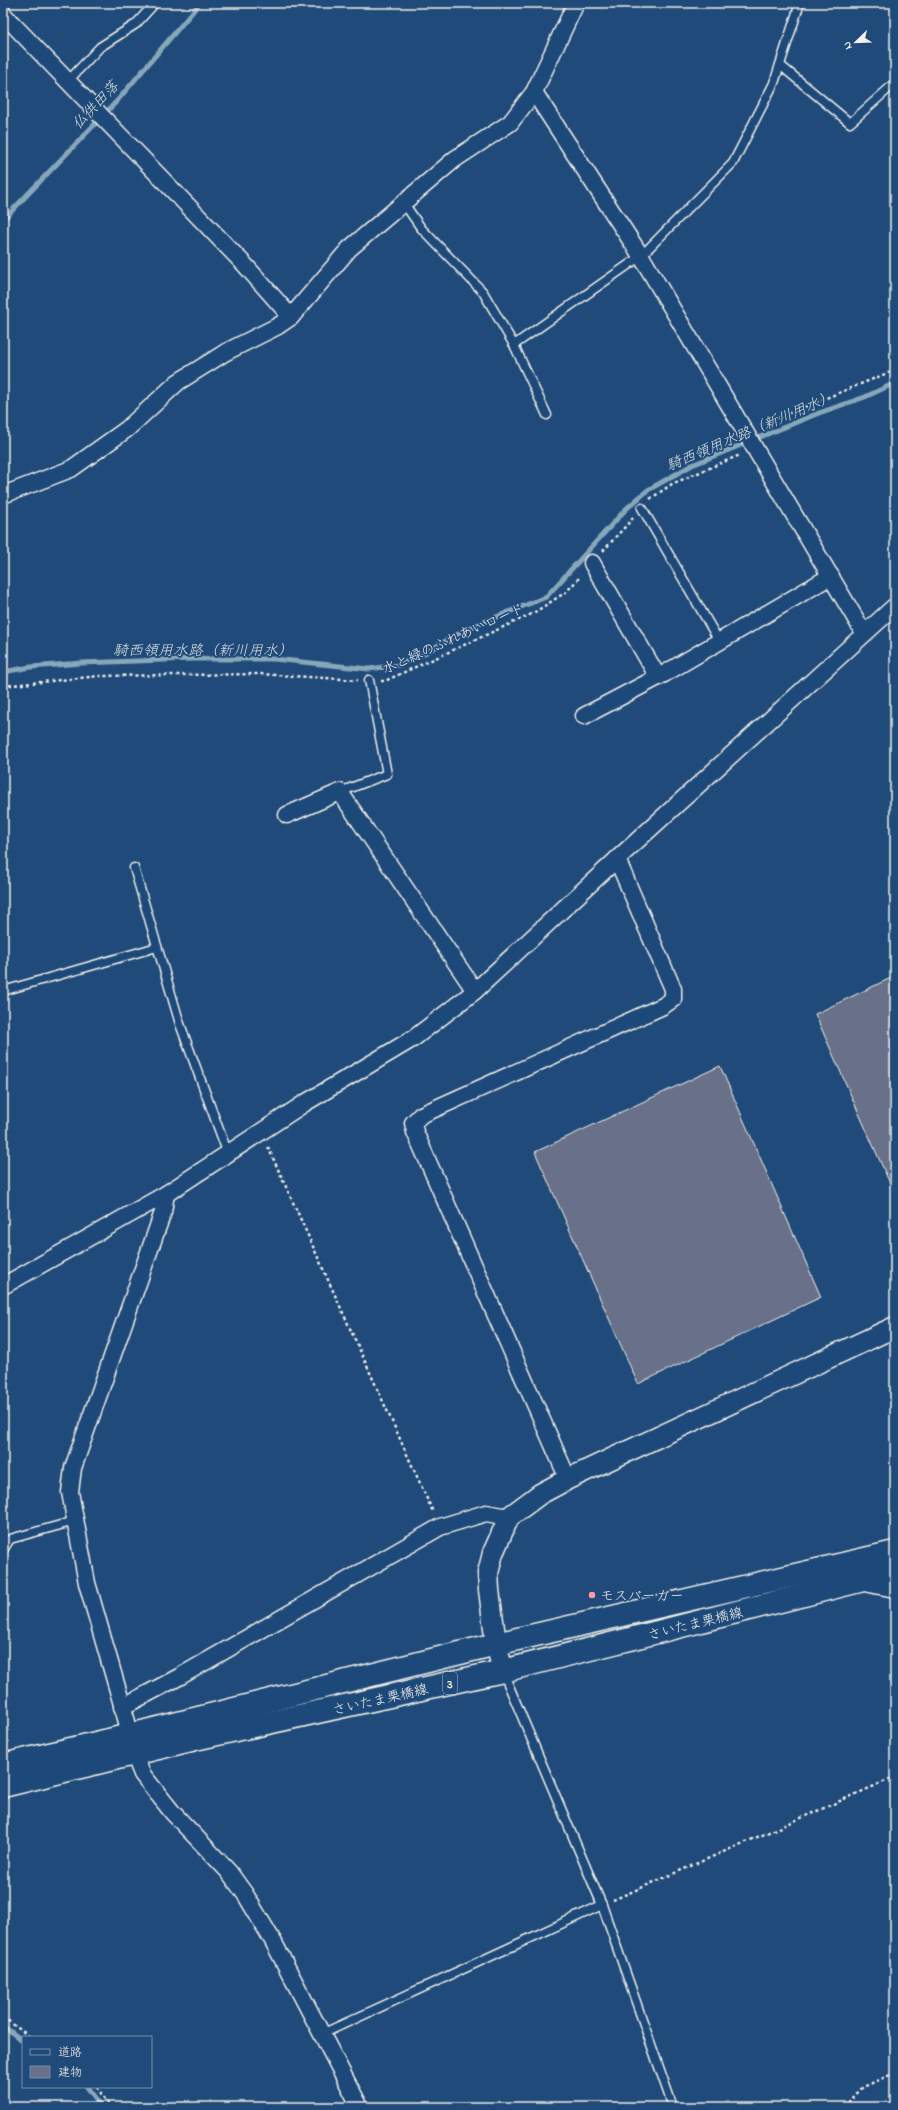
<svg xmlns="http://www.w3.org/2000/svg" width="898" height="2110" viewBox="0 0 898 2110" font-family="'Indie Flower','Klee One',sans-serif">
  <rect width="100%" height="100%" fill="#1f4a7a"/>
  <filter id="ink" filterUnits="userSpaceOnUse"><feTurbulence type="fractalNoise" baseFrequency=".025" numOctaves="2"/><feDisplacementMap in="SourceGraphic" scale="8" xChannelSelector="R" yChannelSelector="G"/><feConvolveMatrix kernelMatrix="1 2 1 2 8 2 1 2 1" color-interpolation-filters="sRGB"/></filter>
  <g filter="url(#ink)">
    <g fill="none" stroke-linecap="round" stroke-linejoin="round">
      <g stroke="#87a7ba" stroke-width="5">
        <polyline points="3,220 117,101 200,3"/>
        <polyline points="3,672 31,667 81,663 192,659 274,659 369,669 399,665 421,655 469,628 546,597 626,509 648,490 692,465 819,413 865,397 895,383"/>
        <polyline points="3,2026 23,2041"/>
        <polyline points="87,2087 102,2107"/>
      </g>
    </g>
    <g fill="#687189" stroke="#f4f1e8">
      <polygon points="895,976 895,1195 815,1014"/>
      <polygon points="720,1066 821,1297 638,1384 535,1152"/>
    </g>
    <g fill="none" stroke-linecap="round" stroke-linejoin="round">
      <defs>
        <g id="service">
          <polyline points="780,65 850,123 895,83"/>
          <polyline points="68,81 100,47 136,24 155,3"/>
          <polyline points="403,202 421,228 483,292 514,345 547,415"/>
          <polyline points="514,345 641,256 733,163 774,83 800,3"/>
          <polyline points="642,508 719,641"/>
          <polyline points="340,792 387,774 369,680"/>
          <polyline points="134,868 180,1024 228,1154"/>
          <polyline points="3,991 157,947"/>
          <polyline points="3,1550 10,1539 75,1521"/>
          <polyline points="503,1672 602,1905 673,2107"/>
          <polyline points="322,2034 602,1905"/>
        </g>
        <g id="minor">
          <polyline points="3,14 245,265 291,317"/>
          <polyline points="534,92 641,256 864,633"/>
          <polyline points="3,495 71,469 127,429 178,382 226,352 278,326 291,317 349,249 455,159 510,123 534,92 576,3"/>
          <polyline points="592,563 658,677"/>
          <polyline points="584,716 664,674 831,576"/>
          <polyline points="287,815 340,792 475,991"/>
          <polyline points="166,1194 163,1212 73,1468 70,1492 87,1583 127,1722 134,1754 142,1774 173,1813 229,1872 245,1894 273,1941 360,2107"/>
          <polyline points="3,1286 166,1194 305,1103 414,1038 475,991 617,859 895,606"/>
          <polyline points="568,1479 415,1132 413,1123 421,1115 663,1006 673,999 673,989 617,859"/>
          <polyline points="122,1707 179,1677 440,1527 486,1513 509,1517"/>
        </g>
        <polyline id="tertiary" points="503,1671 496,1644 489,1590 488,1573 493,1553 509,1517 540,1494 568,1479 895,1327"/>
        <g id="primary">
          <polyline points="3,1765 130,1735 496,1644 895,1552"/>
          <polyline points="3,1786 195,1739 503,1671 895,1572"/>
        </g>
        <polyline id="motorway" points="865,1580 895,1586"/>
      </defs>
      <use href="#service" stroke="#f4f1e8" stroke-width="11"/>
      <use href="#minor" stroke="#f4f1e8" stroke-width="19"/>
      <use href="#tertiary" stroke="#f4f1e8" stroke-width="23"/>
      <use href="#primary" stroke="#f4f1e8" stroke-width="25"/>
      <use href="#motorway" stroke="#f4f1e8" stroke-width="25"/>
      <g stroke="#f4f1e8" stroke-width="2.5" stroke-dasharray="3 3" stroke-linecap="butt">
        <polyline points="760,425 895,370"/>
        <polyline points="650,499 672,484 740,455"/>
        <polyline points="603,551 633,518"/>
        <polyline points="381,681 385,681 532,614 566,592 581,576"/>
        <polyline points="3,686 99,676 260,674 358,680"/>
        <polyline points="268,1147 433,1512"/>
        <polyline points="613,1900 895,1777"/>
        <polyline points="3,2017 30,2037"/>
        <polyline points="97,2087 110,2107"/>
        <polyline points="844,2107 863,2087 895,2073"/>
      </g>
      <use href="#service" stroke="#1f4a7a" stroke-width="8"/>
      <use href="#minor" stroke="#1f4a7a" stroke-width="16"/>
      <use href="#tertiary" stroke="#1f4a7a" stroke-width="20"/>
      <use href="#primary" stroke="#1f4a7a" stroke-width="22"/>
      <use href="#motorway" stroke="#1f4a7a" stroke-width="22"/>
    </g>
  </g>
  <circle fill="#ff9aa2" stroke="#1f4a7a" stroke-width="1.5" cx="592" cy="1595" r="4"/>
  <g text-anchor="middle" stroke-width="3.5" stroke-linejoin="round" paint-order="stroke">
    <rect fill="#1f4a7a" stroke="#b4bfc7" stroke-width="1" x="443" y="1672" width="14" height="22" rx="3"/>
    <g font-size="13" font-weight="bold" fill="#f4f1e8">
      <text x="450" y="1688">3</text>
    </g>
    <g font-size="14" fill="#f4f1e8" stroke="#1f4a7a">
      <text transform="translate(453 638) rotate(-24)" y="5">水と緑のふれあいロード</text>
      <text transform="translate(695 1623) rotate(-14)" y="5">さいたま栗橋線</text>
      <text transform="translate(380 1699) rotate(-13)" y="5">さいたま栗橋線</text>
    </g>
    <g font-size="14" fill="#f4f1e8" stroke="#1f4a7a" text-anchor="start">
      <text x="600" y="1600">モスバーガー</text>
    </g>
    <g font-size="15" font-style="italic" fill="#d9dfdc" stroke="#1f4a7a">
      <text transform="translate(95 105) rotate(-47)" y="5">仏供田落</text>
      <text transform="translate(750 431) rotate(-23)" y="5">騎西領用水路（新川用水）</text>
      <text x="203" y="655">騎西領用水路（新川用水）</text>
    </g>
  </g>
  <rect width="898" height="2110" fill="none" stroke="#1f4a7a" stroke-width="16"/>
  <rect x="8" y="8" width="882" height="2094" fill="none" stroke="#f4f1e8" stroke-width="1.5" filter="url(#ink)"/>
  <rect x="22" y="2036" width="130" height="52" fill="#1f4a7a" stroke="#748da6"/>
  <rect x="30" y="2049" width="20" height="6" fill="#1f4a7a" stroke="#748da6"/>
  <text x="58" y="2056" font-size="12" fill="#f4f1e8">道路</text>
  <rect x="30" y="2066" width="20" height="12" fill="#687189" stroke="#748da6"/>
  <text x="58" y="2076" font-size="12" fill="#f4f1e8">建物</text>
  <g transform="translate(856 42) rotate(247)" stroke="#1f4a7a" stroke-width="3" paint-order="stroke">
  <path d="M0-3L7 15L0 10L-7 15Z" fill="#f4f1e8"/>
  <text y="-6" font-size="11" font-weight="bold" text-anchor="middle" fill="#f4f1e8">N</text>
  </g>
</svg>
